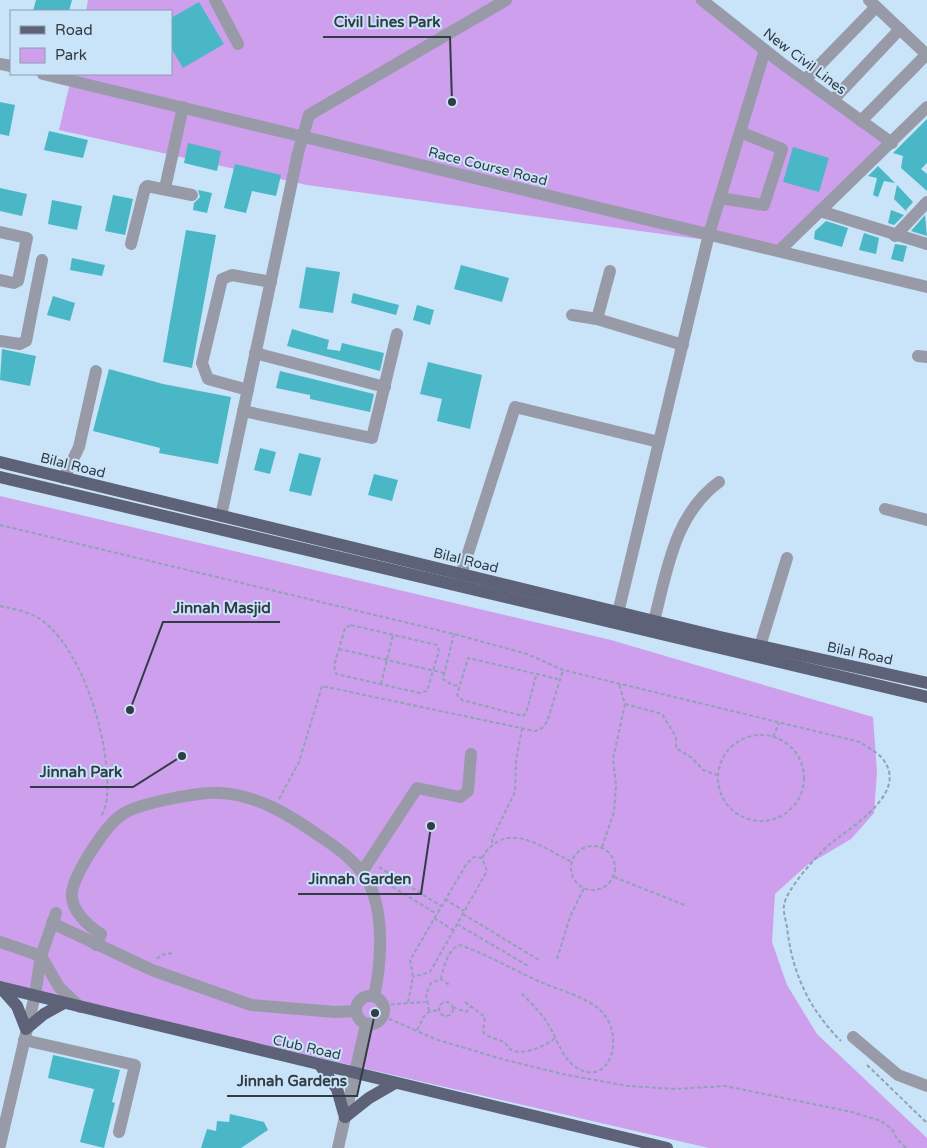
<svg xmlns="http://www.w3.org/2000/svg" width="927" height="1148" viewBox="0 0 927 1148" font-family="'Varela Round',sans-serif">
  <rect width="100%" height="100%" fill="#c9e3f8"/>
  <g fill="#cd9fed">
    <polygon points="88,0 708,0 892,143 779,250 307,185 59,130 72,74 171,74 171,11 86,11"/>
    <polygon points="0,496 611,640 873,717 877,772 874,813 851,839 807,865 775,894 772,942 787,985 817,1034 927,1138 927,1148 709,1148 0,984"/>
  </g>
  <g fill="#4ab7c7">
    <polygon points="36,0 72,0 69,11 33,11"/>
    <polygon points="199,2 224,44 183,68 171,48 171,18"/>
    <polygon points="0,102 15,105 9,136 0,134"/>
    <polygon points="927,119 927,163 921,169 927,174 927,191 901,168 903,156 893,153"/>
    <polygon points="49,131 88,140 83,158 44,150"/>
    <polygon points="188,143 221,151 217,171 184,163"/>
    <polygon points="793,147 829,158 819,192 783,182"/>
    <polygon points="235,164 281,175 276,196 252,191 246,213 224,208"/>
    <polygon points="878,166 895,183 884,181 878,197 873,195 877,178 868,176"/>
    <polygon points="897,185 913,202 906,210 907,212 894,199"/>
    <polygon points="0,188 27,194 22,216 0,211"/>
    <polygon points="198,190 212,193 207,213 193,210 194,203 200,197"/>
    <polygon points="113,195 133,199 125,235 105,231"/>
    <polygon points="52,200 82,206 77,230 48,224"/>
    <polygon points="891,210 904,215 894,225 888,223"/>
    <polygon points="925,215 927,236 911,231"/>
    <polygon points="826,221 848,228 842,247 814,239 815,231"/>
    <polygon points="186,230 216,235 192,368 163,362"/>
    <polygon points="864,233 879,238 876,254 859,250"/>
    <polygon points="895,244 907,246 903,262 891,259"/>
    <polygon points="72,258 105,265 102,276 70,270"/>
    <polygon points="461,265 509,278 502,302 454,289"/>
    <polygon points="306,267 340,272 333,313 299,308"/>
    <polygon points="353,293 399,305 396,315 351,303"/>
    <polygon points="53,296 75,303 70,321 47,315"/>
    <polygon points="417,305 434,310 430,325 413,320"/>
    <polygon points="292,329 329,340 327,349 340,351 342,343 384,353 380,371 287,346"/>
    <polygon points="2,349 36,356 30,386 0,380"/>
    <polygon points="428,362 482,375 470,429 437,421 442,399 420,394"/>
    <polygon points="109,369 163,384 231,397 218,464 159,453 160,448 93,431"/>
    <polygon points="280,371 374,394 370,412 310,399 310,395 276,388"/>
    <polygon points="260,448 276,452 270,474 254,470"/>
    <polygon points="299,453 321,458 311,496 289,491"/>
    <polygon points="374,474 398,480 392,501 368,495"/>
    <polygon points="53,1055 120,1070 112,1102 115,1103 104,1148 80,1142 94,1089 48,1078"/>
    <polygon points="230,1114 264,1122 268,1130 241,1148 201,1148 207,1129 216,1131 217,1121 229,1122"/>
  </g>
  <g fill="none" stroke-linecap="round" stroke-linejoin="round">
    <g stroke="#8fa3b3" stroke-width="2" stroke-dasharray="4 2.5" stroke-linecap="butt">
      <path d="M 0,525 L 454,634 L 527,654 L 563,670 L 860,742 C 867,747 877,752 882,758 C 911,793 850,827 829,845 C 817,855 786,890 784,905 C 783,912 786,921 787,927 C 792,973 809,1009 841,1041"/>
      <path d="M 0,606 C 13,609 28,611 40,619 C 84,649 111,745 107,796 C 107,804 103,812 101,818"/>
      <polygon points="351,625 437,645 439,651 427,691 420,693 336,674 334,666 345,628"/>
      <polyline points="454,634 443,679 452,685 459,686"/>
      <polyline points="339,649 444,673"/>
      <polyline points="536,676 526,713 523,716 462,700 457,695 468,658 558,679"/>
      <polyline points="381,684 393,635"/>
      <polyline points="625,704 662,714 676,737 676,748 692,758 703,770 717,775"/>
      <circle cx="761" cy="778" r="43"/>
      <polyline points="773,737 779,723"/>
      <polyline points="279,799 299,762 322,686 535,731 541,729 547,722 563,670"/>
      <polyline points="492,843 492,839 515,792 516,760 522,729"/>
      <circle cx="593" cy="868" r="22"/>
      <polyline points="602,847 614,812 616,786 613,759 625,704 619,684"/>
      <path d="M 482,858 C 506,818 541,847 572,862"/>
      <polyline points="379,867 441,906"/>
      <polyline points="614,877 687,906"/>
      <polyline points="381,880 437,914"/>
      <polyline points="445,899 464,911"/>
      <polyline points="463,914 539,960"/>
      <polyline points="434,918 453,930"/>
      <polyline points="457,924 530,967"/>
      <polyline points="157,959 161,955 172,953"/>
      <polyline points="557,959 570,917 584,888"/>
      <path d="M 441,979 C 443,968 448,949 460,945 C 488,955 510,968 536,980 C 555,989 586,996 601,1011 C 626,1036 610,1088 577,1068 C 562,1059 557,1038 548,1024 C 541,1012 530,1002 520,992"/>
      <circle cx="446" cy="1009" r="7"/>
      <polyline points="408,1002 413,977 410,960 467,863 474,857 482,858 487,871 430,972 413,977"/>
      <path d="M 465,1002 L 485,1017 L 483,1032 C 489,1039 498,1038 505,1043 C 507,1044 508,1048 510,1049 C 520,1057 547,1046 555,1038"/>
      <polyline points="384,1005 425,1002"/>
      <polyline points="453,1007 466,1012 472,1006"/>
      <polyline points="429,1011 426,994 431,983 441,979 451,986"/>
      <polyline points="383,1016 435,1039 505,1060 567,1075 628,1086 675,1089 725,1086 852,1112 881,1121 892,1129 897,1139 906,1148"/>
      <path d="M 417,1030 C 424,1017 423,1012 438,1010"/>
      <polyline points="867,1065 927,1123"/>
    </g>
    <g stroke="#989ba7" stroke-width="12">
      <polyline points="215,0 238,44"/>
      <polyline points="702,0 780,62 892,143"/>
      <polyline points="869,0 927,55"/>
      <polyline points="0,64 11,66"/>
      <polyline points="43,74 927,287"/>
      <polyline points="805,80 876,7"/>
      <polyline points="833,100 900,29"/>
      <polyline points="861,121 926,55"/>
      <polyline points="165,188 183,107"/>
      <polyline points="720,198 764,205 782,149 740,132"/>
      <polyline points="820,211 927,244"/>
      <polyline points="0,232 27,238 18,281 14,283 0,280"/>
      <polyline points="895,236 927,202"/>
      <polyline points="131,244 145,188 147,186 192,195"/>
      <polyline points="779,251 927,107"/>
      <polyline points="572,315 597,319 683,345"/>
      <polyline points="597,319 610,271"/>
      <polyline points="0,341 20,344 26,341 42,260"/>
      <polyline points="255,353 385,387"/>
      <polyline points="918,356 927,357"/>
      <polyline points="248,390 208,379 202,363 222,279 232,275 271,282"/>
      <polyline points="243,411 372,438 397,334"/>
      <polyline points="64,478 79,447 96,371"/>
      <polyline points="885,509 927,520"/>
      <polyline points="221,516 298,153 309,115 506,0"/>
      <polyline points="461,575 515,407 659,442"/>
      <polyline points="618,613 709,234 765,50"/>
      <path d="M 654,621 C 667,571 674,515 719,482"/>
      <polyline points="760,646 787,558"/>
      <polyline points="362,872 417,788 460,797 468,791 471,754"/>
      <polyline points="52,923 152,970 251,1005 335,1012 356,1011"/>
      <polyline points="0,942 41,956 59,987 80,1007"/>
      <path d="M 96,945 L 101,934 C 88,926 70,910 72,892 C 75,873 106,824 123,814 C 139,803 203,791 222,793 C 260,796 291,816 321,837 C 335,846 351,858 361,871 C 386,901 382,961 374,996"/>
      <circle cx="370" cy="1010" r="14"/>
      <polyline points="853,1037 898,1075 927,1086"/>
      <polyline points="24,1040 135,1065 119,1132"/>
      <polyline points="0,1145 35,995 41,956 56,913"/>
      <polyline points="338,1148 366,1024"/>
    </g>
    <g stroke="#5e6278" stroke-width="12">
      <polyline points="0,462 720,637 927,683"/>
      <polyline points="0,477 927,697"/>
      <polyline points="0,987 667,1148"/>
      <polyline points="0,987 17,1006 26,1029 44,1014 64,1003"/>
      <polyline points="320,1065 337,1089 345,1117"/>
      <polyline points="345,1117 369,1098 395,1083"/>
    </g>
  </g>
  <g text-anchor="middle" stroke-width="4" stroke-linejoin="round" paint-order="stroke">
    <g font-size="14" fill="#313c44" stroke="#c9e3f8">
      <text transform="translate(805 61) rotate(37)" y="5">New Civil Lines</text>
      <text transform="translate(488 166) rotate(14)" y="5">Race Course Road</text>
      <text transform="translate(73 465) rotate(14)" y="5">Bilal Road</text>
      <text transform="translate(466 560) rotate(14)" y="5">Bilal Road</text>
      <text transform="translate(860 653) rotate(12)" y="5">Bilal Road</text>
      <text transform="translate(307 1047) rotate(13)" y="5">Club Road</text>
    </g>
  </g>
  <path fill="none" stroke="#313c44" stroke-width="2" d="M452 102L450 37H323M130 710L163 622H280M182 756L133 787H30M431 826L421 894H298M375 1013L357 1096H227"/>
  <g fill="#313c44" stroke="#c9e3f8" stroke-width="2">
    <circle cx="452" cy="102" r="5"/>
    <circle cx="130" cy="710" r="5"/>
    <circle cx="182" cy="756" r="5"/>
    <circle cx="431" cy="826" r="5"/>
    <circle cx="375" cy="1013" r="5"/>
  </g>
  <g font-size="15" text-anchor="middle" font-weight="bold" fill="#313c44" stroke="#c9e3f8" stroke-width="4" stroke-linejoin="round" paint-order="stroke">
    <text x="387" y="27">Civil Lines Park</text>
    <text x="222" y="613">Jinnah Masjid</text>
    <text x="81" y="777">Jinnah Park</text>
    <text x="360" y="884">Jinnah Garden</text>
    <text x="292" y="1086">Jinnah Gardens</text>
  </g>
  <rect x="10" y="10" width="162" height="65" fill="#c9e3f8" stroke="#8ca0b0"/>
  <rect x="20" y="26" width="25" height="8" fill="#5e6278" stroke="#8ca0b0"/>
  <text x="55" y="35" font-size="15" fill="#313c44">Road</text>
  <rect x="20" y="48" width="25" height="15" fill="#cd9fed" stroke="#8ca0b0"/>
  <text x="55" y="60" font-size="15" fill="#313c44">Park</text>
</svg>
